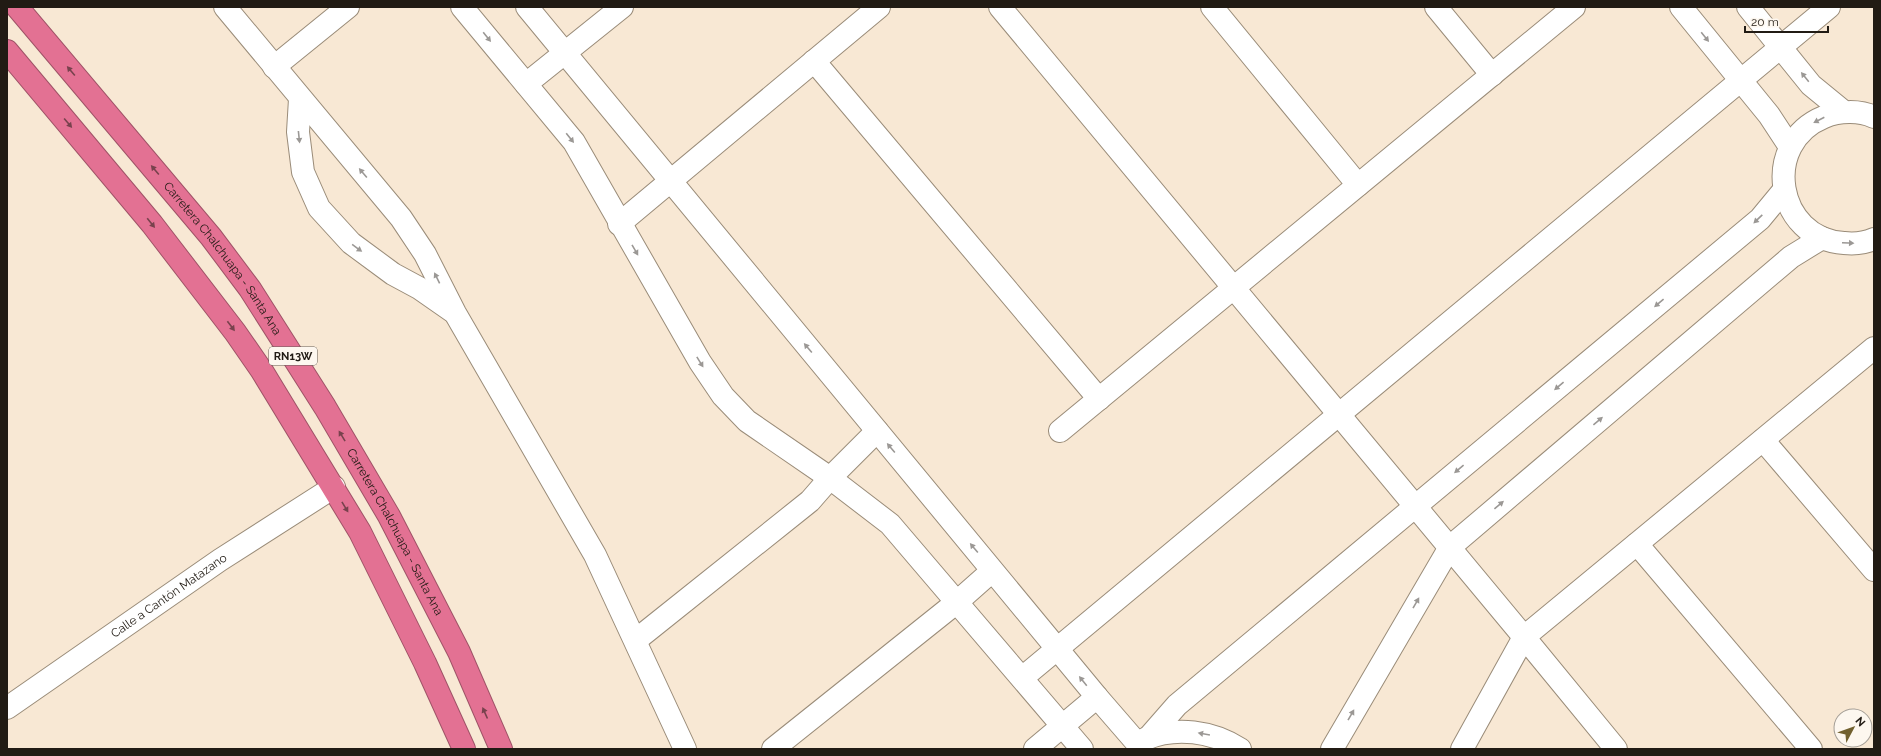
<svg xmlns="http://www.w3.org/2000/svg" width="1881" height="756" viewBox="0 0 1881 756" font-family="Raleway,sans-serif">
  <rect width="100%" height="100%" fill="#f8e8d4"/>
  <g fill="none" stroke-linecap="round" stroke-linejoin="round">
    <defs>
      <g id="minor">
        <polyline points="225,7 401,218 425,254 455,313 595,555 685,749"/>
        <polyline points="462,7 574,142 700,362 723,396 747,421 830,478 890,524 1082,749"/>
        <polyline points="527,7 1097,697 1136,742"/>
        <polyline points="1000,7 1524,637 1616,749"/>
        <polyline points="1212,7 1358,185"/>
        <polyline points="1436,7 1492,75"/>
        <polyline points="1681,7 1769,115 1790,147"/>
        <polyline points="1748,7 1811,85 1844,112"/>
        <polyline points="814,61 1099,399"/>
        <polyline points="274,67 348,7"/>
        <polyline points="526,84 622,7"/>
        <polyline points="300,99 298,132 303,172 319,208 351,243 393,274 419,288 452,311"/>
        <path d="M 1874,117 C 1859,110 1839,111 1824,117 C 1760,143 1776,239 1844,243 C 1854,244 1865,243 1874,239"/>
        <polyline points="619,224 879,7"/>
        <polyline points="1060,431 1574,7"/>
        <polyline points="1763,440 1874,570"/>
        <polyline points="1637,544 1811,749"/>
        <polyline points="636,640 810,501 830,478 877,431"/>
        <polyline points="1022,678 1829,7"/>
        <path id="s1" d="M 7,708 L 220,560 L 334,487"/>
        <polyline points="1149,737 1177,705 1760,219 1784,190"/>
        <path d="M 1145,739 C 1176,726 1212,731 1240,749"/>
        <polyline points="773,749 957,602 992,571"/>
        <polyline points="1035,749 1097,697"/>
        <polyline points="1332,749 1450,547 1791,257 1822,238"/>
        <polyline points="1462,749 1524,637 1874,348"/>
      </g>
      <g id="highway">
        <path id="s2" d="M 17,7 L 211,237 L 250,289 L 325,407 L 389,516 L 459,652 L 501,749"/>
        <polyline points="7,51 152,224 235,332 262,371 360,532 425,663 464,749"/>
      </g>
    </defs>
    <use href="#minor" stroke="#9a8c79" stroke-width="24"/>
    <use href="#highway" stroke="#9f5367" stroke-width="24"/>
    <use href="#minor" stroke="#fff" stroke-width="22"/>
    <use href="#highway" stroke="#e37193" stroke-width="22"/>
  </g>
  <defs><path id="oneway-solid" d="M-6-.8H1V-3.2L6.5 0L1 3.2V.8H-6Z"/></defs>
  <g fill="#9b9895">
    <use href="#oneway-solid" transform="translate(487 37) rotate(51)"/>
    <use href="#oneway-solid" transform="translate(1705 37) rotate(51)"/>
    <use href="#oneway-solid" transform="translate(1805 77) rotate(-129)"/>
    <use href="#oneway-solid" transform="translate(1819 120) rotate(153)"/>
    <use href="#oneway-solid" transform="translate(299 137) rotate(84)"/>
    <use href="#oneway-solid" transform="translate(570 138) rotate(51)"/>
    <use href="#oneway-solid" transform="translate(363 173) rotate(-130)"/>
    <use href="#oneway-solid" transform="translate(1758 219) rotate(136)"/>
    <use href="#oneway-solid" transform="translate(1848 243) rotate(2)"/>
    <use href="#oneway-solid" transform="translate(357 248) rotate(36)"/>
    <use href="#oneway-solid" transform="translate(635 250) rotate(60)"/>
    <use href="#oneway-solid" transform="translate(437 278) rotate(-116)"/>
    <use href="#oneway-solid" transform="translate(1659 303) rotate(140)"/>
    <use href="#oneway-solid" transform="translate(808 348) rotate(-130)"/>
    <use href="#oneway-solid" transform="translate(700 362) rotate(58)"/>
    <use href="#oneway-solid" transform="translate(1559 386) rotate(140)"/>
    <use href="#oneway-solid" transform="translate(1598 421) rotate(-40)"/>
    <use href="#oneway-solid" transform="translate(891 448) rotate(-130)"/>
    <use href="#oneway-solid" transform="translate(1459 469) rotate(140)"/>
    <use href="#oneway-solid" transform="translate(1499 505) rotate(-40)"/>
    <use href="#oneway-solid" transform="translate(974 548) rotate(-130)"/>
    <use href="#oneway-solid" transform="translate(1416 603) rotate(-60)"/>
    <use href="#oneway-solid" transform="translate(1083 681) rotate(-129)"/>
    <use href="#oneway-solid" transform="translate(1351 715) rotate(-60)"/>
    <use href="#oneway-solid" transform="translate(1204 734) rotate(-170)"/>
  </g>
  <g fill="#78424d">
    <use href="#oneway-solid" transform="translate(71 71) rotate(-130)"/>
    <use href="#oneway-solid" transform="translate(68 123) rotate(50)"/>
    <use href="#oneway-solid" transform="translate(155 170) rotate(-130)"/>
    <use href="#oneway-solid" transform="translate(151 223) rotate(51)"/>
    <use href="#oneway-solid" transform="translate(231 326) rotate(53)"/>
    <use href="#oneway-solid" transform="translate(342 436) rotate(-121)"/>
    <use href="#oneway-solid" transform="translate(345 507) rotate(59)"/>
    <use href="#oneway-solid" transform="translate(485 713) rotate(-114)"/>
  </g>
  <g text-anchor="middle" stroke-width="3.5" stroke-linejoin="round" paint-order="stroke">
    <rect fill="#fdf7ef" stroke="#635d56" stroke-width="1" x="269" y="347" width="48" height="18" rx="3"/>
    <g font-size="11" font-weight="bold" fill="#211b14">
      <text x="293" y="360">RN13W</text>
    </g>
    <g font-size="12" fill="#211b14" stroke="#fdf7ef">
      <text dy="4" stroke="none"><textPath href="#s2" startOffset="325">Carretera Chalchuapa - Santa Ana</textPath></text>
      <text dy="4" stroke="none"><textPath href="#s2" startOffset="649">Carretera Chalchuapa - Santa Ana</textPath></text>
      <text dy="4" stroke="none"><textPath href="#s1" startOffset="197">Calle a Cantón Matazano</textPath></text>
    </g>
  </g>
  <rect width="1881" height="756" fill="none" stroke="#211b14" stroke-width="16"/>
  <g transform="translate(1853 728) rotate(49)"><circle r="19" fill="#fdf7ef" stroke="#a59f97"/>
  <path d="M0-3L7 15L0 10L-7 15Z" fill="#71602e"/>
  <text y="-6" font-size="11" font-weight="bold" text-anchor="middle" fill="#211b14">N</text>
  </g>
  <path d="M1745 26v6h83v-6" fill="none" stroke="#211b14" stroke-width="2"/>
  <text x="1751" y="26" font-size="12" fill="#211b14" stroke="#fdf7ef" stroke-width="3" paint-order="stroke">20 m</text>
</svg>
